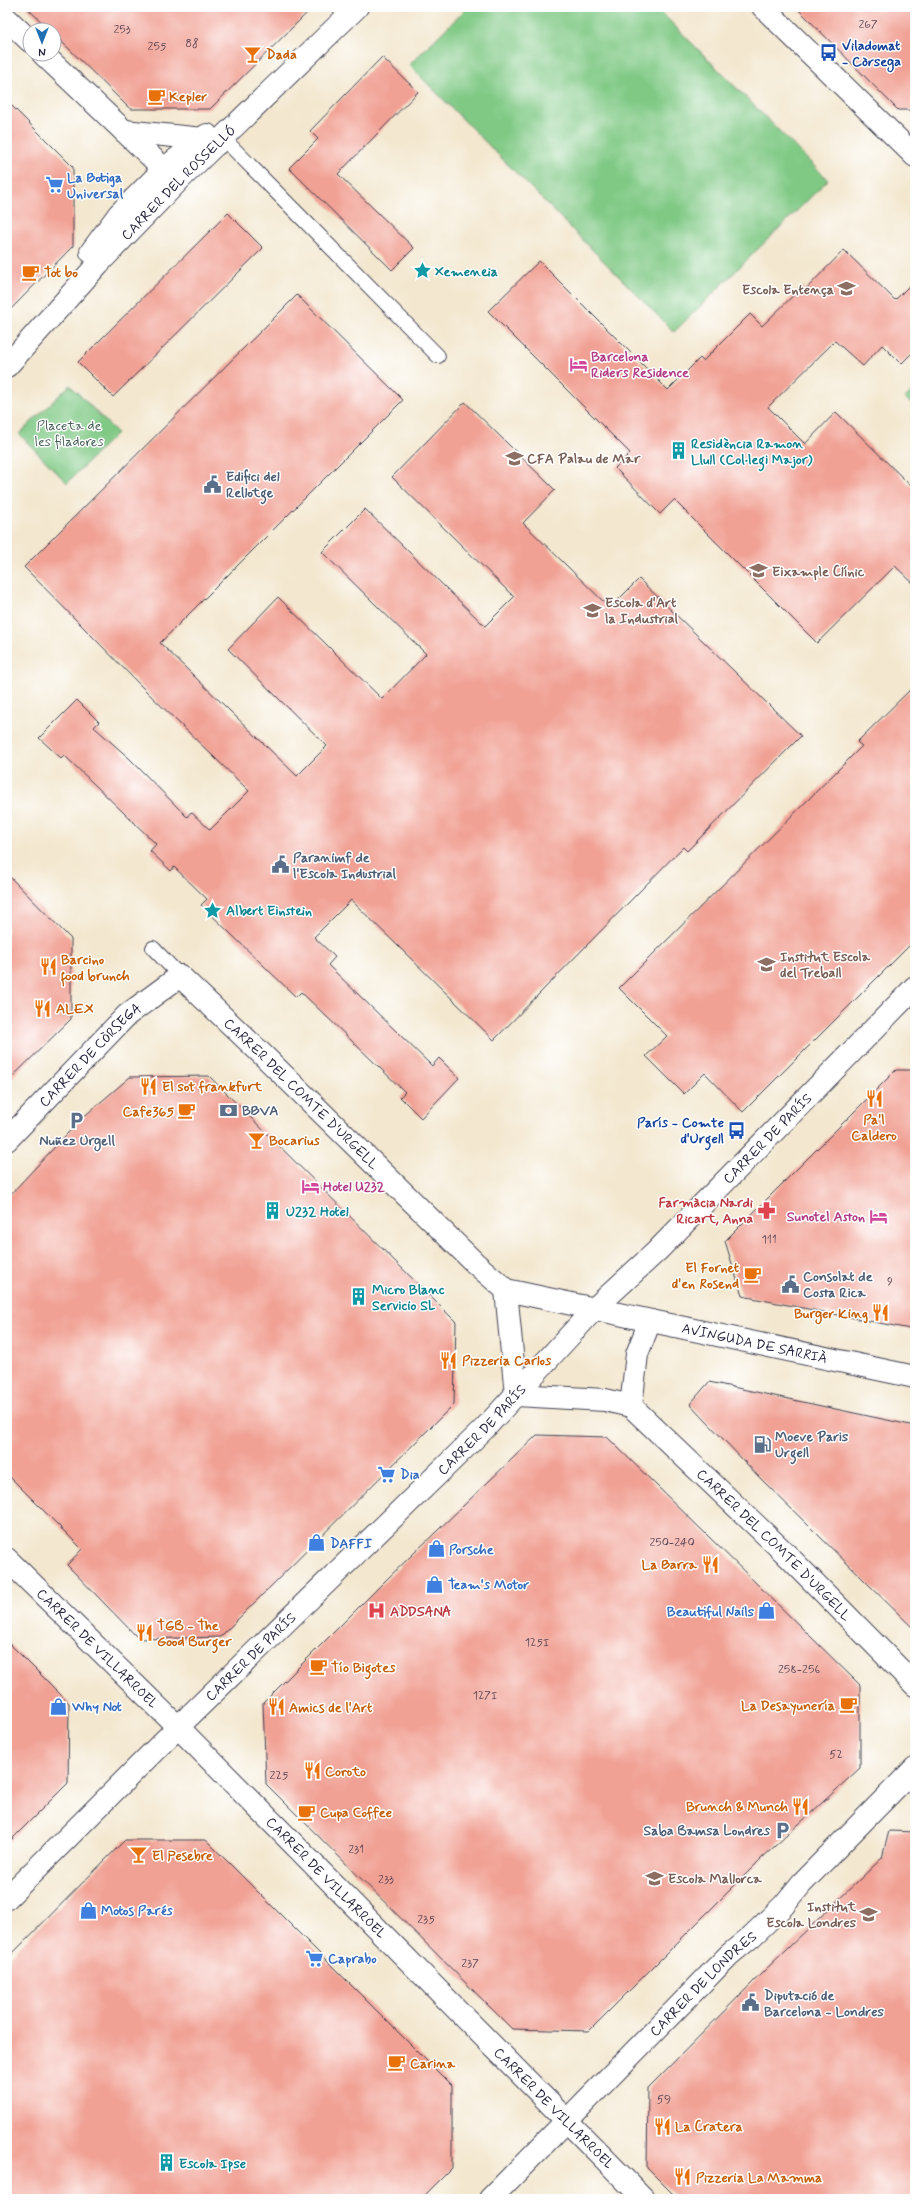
<svg xmlns="http://www.w3.org/2000/svg" width="922" height="2206" viewBox="0 0 922 2206" font-family="Mynerve,sans-serif">
  <rect width="100%" height="100%" fill="#fff"/>
  <filter id="ink" filterUnits="userSpaceOnUse"><feTurbulence type="fractalNoise" baseFrequency=".025" numOctaves="2"/><feDisplacementMap in="SourceGraphic" scale="8" xChannelSelector="R" yChannelSelector="G"/><feConvolveMatrix kernelMatrix="1 2 1 2 8 2 1 2 1" color-interpolation-filters="sRGB"/></filter>
  <filter id="wash" filterUnits="userSpaceOnUse"><feTurbulence type="fractalNoise" baseFrequency=".012" numOctaves="4" result="noise"/><feDisplacementMap in="SourceGraphic" scale="16" xChannelSelector="R" yChannelSelector="G"/><feGaussianBlur stdDeviation="0.9" result="paint"/><feColorMatrix in="noise" values="0 0 0 0 0 0 0 0 0 0 0 0 0 0 0 0 0 1.4 0 .05"/><feComposite in="paint" operator="in"/></filter>
  <g filter="url(#wash)">
    <rect width="100%" height="100%" fill="#f3e7cf"/>
    <g fill="#80c985" stroke="#517660">
      <polygon points="468,7 656,7 828,180 674,332 409,65"/>
      <polygon points="70,385 117,433 67,483 19,434"/>
      <polygon points="915,388 915,408 905,398"/>
    </g>
    <g id="blocks">
      <g fill="#f1a194">
        <polygon points="26,7 172,7 175,9 177,7 313,7 210,109 130,109 54,34 54,30 50,30"/>
        <polygon points="796,7 915,7 915,110 898,110"/>
        <polygon points="382,57 418,92 338,174 414,248 392,270 289,168 318,139 310,131"/>
        <polygon points="7,101 73,167 73,246 7,313"/>
        <polygon points="228,213 263,248 113,397 78,362"/>
        <polygon points="844,250 895,300 915,280 915,350 901,364 882,345 863,366 835,341 768,407 805,444 836,412 915,490 915,585 895,566 817,643 674,500 660,514 615,468 630,453 488,311 539,261 668,390 700,358 703,361 750,314 762,326 802,287 805,290"/>
        <polygon points="297,295 403,400 160,643 297,776 327,746 228,649 278,597 382,699 426,654 322,552 365,509 485,626 514,597 392,477 465,402 555,490 523,523 610,608 639,579 801,736 687,851 683,847 494,1040 351,900 314,937 335,957 328,965 432,1066 439,1058 459,1078 421,1118 400,1097 405,1092 301,992 296,997 201,905 207,899 174,867 171,871 150,851 156,844 64,755 61,758 39,738 77,700 99,722 94,727 130,759 187,817 191,812 210,830 249,791 147,692 24,567"/>
        <polygon points="915,685 915,940 743,1112 705,1073 684,1094 646,1056 667,1036 619,988 862,746 857,742"/>
        <polygon points="7,874 71,939 71,1019 7,1082"/>
        <polygon points="896,1070 915,1070 915,1330 742,1296 725,1241"/>
        <polygon points="209,1076 456,1322 454,1404 220,1637 139,1639 67,1565 82,1549 7,1474 7,1198 81,1119 130,1077"/>
        <polygon points="709,1382 915,1426 915,1630 760,1478 690,1404"/>
        <polygon points="537,1435 607,1437 860,1685 860,1768 762,1858 589,2031 512,2029 266,1784 263,1703 387,1579"/>
        <polygon points="7,1641 69,1703 68,1783 7,1844"/>
        <polygon points="889,1831 915,1832 915,2199 678,2199 647,2168 648,2088 764,1971 882,1858"/>
        <polygon points="125,1840 206,1840 452,2086 452,2168 421,2199 7,2199 7,1959"/>
      </g>
    </g>
  </g>
  <g filter="url(#ink)">
    <use href="#blocks" fill-opacity="0" stroke="#414051" stroke-width="1"/>
    <g fill="none" stroke-linecap="round" stroke-linejoin="round">
      <defs>
        <g id="lane">
          <polyline points="223,138 438,356"/>
          <polyline points="153,948 180,976"/>
        </g>
        <g id="street">
          <polyline points="763,7 915,156"/>
          <polyline points="7,19 30,41"/>
          <polyline points="43,54 164,169 119,214 91,252"/>
          <polyline points="124,131 203,139 217,144"/>
          <polyline points="164,169 207,135"/>
          <path id="s1" d="M 7,366 L 99,263 L 180,179 L 357,7"/>
          <path id="s2" d="M 7,1140 L 127,1015 L 180,976"/>
          <path id="s3" d="M 490,2199 L 729,1955 L 752,1936 L 784,1905 L 802,1883 L 915,1768"/>
        </g>
        <g id="secondary">
          <polyline points="506,1290 516,1395"/>
          <path id="s4" d="M 516,1395 L 605,1400 L 631,1406 L 785,1553 L 915,1685"/>
          <polyline points="631,1406 637,1354 650,1321"/>
          <path id="s5" d="M 7,1559 L 178,1727 L 644,2199"/>
          <path id="s6" d="M 7,1898 L 178,1727 L 485,1428 L 595,1308 L 657,1251 L 915,987"/>
        </g>
        <g id="primary">
          <path id="s7" d="M 180,976 L 264,1056 L 476,1264 L 506,1290 L 915,1377"/>
        </g>
      </defs>
      <use href="#lane" stroke="#414051" stroke-width="16"/>
      <use href="#street" stroke="#414051" stroke-width="24"/>
      <use href="#secondary" stroke="#414051" stroke-width="24"/>
      <use href="#primary" stroke="#414051" stroke-width="24"/>
      <use href="#lane" stroke="#fff" stroke-width="14"/>
      <use href="#street" stroke="#fff" stroke-width="22"/>
      <use href="#secondary" stroke="#fff" stroke-width="22"/>
      <use href="#primary" stroke="#fff" stroke-width="22"/>
    </g>
  </g>
  <defs>
    <symbol id="bus-bare" viewBox="-9 -9 18 18"><path d="M-5-6H5V4H4V6H2V4H-2V6H-4V4H-5ZM-3.5-4V0h7V-4ZM-3.5 1.2v1.5H-2V1.2ZM2 1.2v1.5H3.5V1.2Z" fill="#1a4fb4" stroke="#fff" stroke-width="2.5" paint-order="stroke"/></symbol>
    <symbol id="bar-bare" viewBox="-9 -9 18 18"><path d="M-6-5H6L.8 .8V4.5H3.5V6h-7V4.5H-.8V.8Z" fill="#e8710a" stroke="#fff" stroke-width="2.5" paint-order="stroke"/></symbol>
    <symbol id="cafe-bare" viewBox="-9 -9 18 18"><path d="M-5.5-4.5H6V0H3Q3 3.5 0 3.5H-2.5Q-5.5 3.5-5.5 0ZM3-3.2v2h1.7v-2ZM-6 4.5H4V6H-6Z" fill="#e8710a" stroke="#fff" stroke-width="2.5" paint-order="stroke"/></symbol>
    <symbol id="supermarket-bare" viewBox="-9 -9 18 18"><path d="M-6-5.5h2.5l.6 2H6L4.5 2H-2.5L-4.4-4H-6ZM-1.5 3.2a1.3 1.3 0 1 0 .1 0ZM3 3.2a1.3 1.3 0 1 0 .1 0Z" fill="#3f7fe0" stroke="#fff" stroke-width="2.5" paint-order="stroke"/></symbol>
    <symbol id="sight-bare" viewBox="-9 -9 18 18"><path d="M0-6L1.8-2.2L6-1.7L2.9 1.2L3.7 5.4L0 3.3L-3.7 5.4L-2.9 1.2L-6-1.7L-1.8-2.2Z" fill="#0f9aa8" stroke="#fff" stroke-width="2.5" paint-order="stroke"/></symbol>
    <symbol id="school-bare" viewBox="-9 -9 18 18"><path d="M0-5L7-2L0 1L-7-2ZM-4 1L0 2.5L4 1V4Q0 6-4 4Z" fill="#8d6e63" stroke="#fff" stroke-width="2.5" paint-order="stroke"/></symbol>
    <symbol id="hotel-bare" viewBox="-9 -9 18 18"><path d="M-6-4.5h1.5V1H6V5H4.5V3h-9V5H-6ZM-4 0a1.8 1.8 0 1 1 3.6 0ZM.5 0V-2.5h3Q6-2.5 6 0Z" fill="#d1479c" stroke="#fff" stroke-width="2.5" paint-order="stroke"/></symbol>
    <symbol id="building-bare" viewBox="-9 -9 18 18"><path d="M-4-6H4V6H1V3H-1V6H-4ZM-2.5-4.3h1.7v1.8h-1.7ZM.8-4.3h1.7v1.8H.8ZM-2.5-1h1.7V.8h-1.7ZM.8-1h1.7V.8H.8Z" fill="#0f9aa8" stroke="#fff" stroke-width="2.5" paint-order="stroke"/></symbol>
    <symbol id="civic-bare" viewBox="-9 -9 18 18"><path d="M-.6-6.5H3V-4.5H.6V-3L4-1V1h2V6H-6V1h2V-1L-.6-3ZM-1.2 2.5V6h2.4V2.5Z" fill="#5c6f8a" stroke="#fff" stroke-width="2.5" paint-order="stroke"/></symbol>
    <symbol id="university-bare" viewBox="-9 -9 18 18"><path d="M0-5L7-2L0 1L-7-2ZM-4 1L0 2.5L4 1V4Q0 6-4 4Z" fill="#8d6e63" stroke="#fff" stroke-width="2.5" paint-order="stroke"/></symbol>
    <symbol id="restaurant-bare" viewBox="-9 -9 18 18"><path d="M-5-6h1v4h1v-4h1v4h1v-4h1v5L-1.5 .5V6h-2V.5L-5-1ZM5-6V6H3V1.5H1.5Q1.5-4 5-6Z" fill="#e8710a" stroke="#fff" stroke-width="2.5" paint-order="stroke"/></symbol>
    <symbol id="bank-bare" viewBox="-9 -9 18 18"><path d="M-6-4H6V4H-6ZM0-2.3a2.3 2.3 0 1 0 0 4.6a2.3 2.3 0 1 0 0-4.6Z" fill="#5c6f8a" stroke="#fff" stroke-width="2.5" paint-order="stroke"/></symbol>
    <symbol id="parking-bare" viewBox="-9 -9 18 18"><path d="M-3.5-5.5H1a3.5 3.5 0 0 1 0 7H-1V5.5H-3.5ZM-1-3.4V-.6H.8a1.4 1.4 0 0 0 0-2.8Z" fill="#5c6f8a" stroke="#fff" stroke-width="2.5" paint-order="stroke"/></symbol>
    <symbol id="pharmacy-bare" viewBox="-9 -9 18 18"><path d="M-2-6h4v4h4v4h-4v4h-4v-4h-4v-4h4Z" fill="#e0444e" stroke="#fff" stroke-width="2.5" paint-order="stroke"/></symbol>
    <symbol id="fuel-bare" viewBox="-9 -9 18 18"><path d="M-5.5-6h7V0h2V4h1.3V-2.5L3-4.5l.8-.8L6-3V5H2.5V1h-1V6h-7ZM-4.2-4.7v3.2H.2V-4.7Z" fill="#5c6f8a" stroke="#fff" stroke-width="2.5" paint-order="stroke"/></symbol>
    <symbol id="shop-bare" viewBox="-9 -9 18 18"><path d="M-5-2.5h2.3a2.7 3.5 0 0 1 5.4 0H5L5.5 6h-11ZM-1.5-2.5h3a1.5 2.3 0 0 0-3 0Z" fill="#3f7fe0" stroke="#fff" stroke-width="2.5" paint-order="stroke"/></symbol>
    <symbol id="hospital-bare" viewBox="-9 -9 18 18"><path d="M-5-5h3v3.5h4V-5h3V5h-3V1.5h-4V5h-3Z" fill="#e0444e" stroke="#fff" stroke-width="2.5" paint-order="stroke"/></symbol>
  </defs>
  <g fill-rule="evenodd">
    <use href="#bus-bare" x="816" y="40" width="25" height="25"/>
    <use href="#bar-bare" x="240" y="42" width="25" height="25"/>
    <use href="#cafe-bare" x="144" y="84" width="25" height="25"/>
    <use href="#supermarket-bare" x="42" y="172" width="25" height="25"/>
    <use href="#sight-bare" x="410" y="258" width="25" height="25"/>
    <use href="#cafe-bare" x="18" y="260" width="25" height="25"/>
    <use href="#school-bare" x="834" y="276" width="25" height="25"/>
    <use href="#hotel-bare" x="566" y="352" width="25" height="25"/>
    <use href="#building-bare" x="666" y="438" width="25" height="25"/>
    <use href="#school-bare" x="502" y="446" width="25" height="25"/>
    <use href="#civic-bare" x="200" y="472" width="25" height="25"/>
    <use href="#university-bare" x="746" y="558" width="25" height="25"/>
    <use href="#school-bare" x="580" y="598" width="25" height="25"/>
    <use href="#civic-bare" x="268" y="852" width="25" height="25"/>
    <use href="#sight-bare" x="200" y="898" width="25" height="25"/>
    <use href="#school-bare" x="754" y="952" width="25" height="25"/>
    <use href="#restaurant-bare" x="36" y="954" width="25" height="25"/>
    <use href="#restaurant-bare" x="30" y="996" width="25" height="25"/>
    <use href="#restaurant-bare" x="136" y="1074" width="25" height="25"/>
    <use href="#restaurant-bare" x="862" y="1086" width="25" height="25"/>
    <use href="#bank-bare" x="216" y="1098" width="25" height="25"/>
    <use href="#cafe-bare" x="174" y="1098" width="25" height="25"/>
    <use href="#parking-bare" x="64" y="1108" width="25" height="25"/>
    <use href="#bus-bare" x="724" y="1118" width="25" height="25"/>
    <use href="#bar-bare" x="244" y="1128" width="25" height="25"/>
    <use href="#hotel-bare" x="298" y="1174" width="25" height="25"/>
    <use href="#pharmacy-bare" x="754" y="1198" width="25" height="25"/>
    <use href="#building-bare" x="260" y="1198" width="25" height="25"/>
    <use href="#hotel-bare" x="866" y="1204" width="25" height="25"/>
    <use href="#cafe-bare" x="740" y="1262" width="25" height="25"/>
    <use href="#civic-bare" x="778" y="1272" width="25" height="25"/>
    <use href="#building-bare" x="346" y="1284" width="25" height="25"/>
    <use href="#restaurant-bare" x="868" y="1300" width="25" height="25"/>
    <use href="#restaurant-bare" x="436" y="1348" width="25" height="25"/>
    <use href="#fuel-bare" x="750" y="1432" width="25" height="25"/>
    <use href="#supermarket-bare" x="374" y="1462" width="25" height="25"/>
    <use href="#shop-bare" x="304" y="1530" width="25" height="25"/>
    <use href="#shop-bare" x="424" y="1536" width="25" height="25"/>
    <use href="#restaurant-bare" x="698" y="1552" width="25" height="25"/>
    <use href="#shop-bare" x="422" y="1572" width="25" height="25"/>
    <use href="#hospital-bare" x="364" y="1598" width="25" height="25"/>
    <use href="#shop-bare" x="754" y="1598" width="25" height="25"/>
    <use href="#restaurant-bare" x="132" y="1620" width="25" height="25"/>
    <use href="#cafe-bare" x="306" y="1654" width="25" height="25"/>
    <use href="#cafe-bare" x="836" y="1692" width="25" height="25"/>
    <use href="#shop-bare" x="46" y="1694" width="25" height="25"/>
    <use href="#restaurant-bare" x="264" y="1694" width="25" height="25"/>
    <use href="#restaurant-bare" x="300" y="1758" width="25" height="25"/>
    <use href="#restaurant-bare" x="788" y="1794" width="25" height="25"/>
    <use href="#cafe-bare" x="294" y="1800" width="25" height="25"/>
    <use href="#parking-bare" x="770" y="1818" width="25" height="25"/>
    <use href="#bar-bare" x="126" y="1842" width="25" height="25"/>
    <use href="#school-bare" x="642" y="1866" width="25" height="25"/>
    <use href="#shop-bare" x="76" y="1898" width="25" height="25"/>
    <use href="#school-bare" x="856" y="1902" width="25" height="25"/>
    <use href="#supermarket-bare" x="302" y="1946" width="25" height="25"/>
    <use href="#civic-bare" x="738" y="1990" width="25" height="25"/>
    <use href="#cafe-bare" x="384" y="2050" width="25" height="25"/>
    <use href="#restaurant-bare" x="650" y="2114" width="25" height="25"/>
    <use href="#building-bare" x="154" y="2150" width="25" height="25"/>
    <use href="#restaurant-bare" x="670" y="2164" width="25" height="25"/>
  </g>
  <g text-anchor="middle" stroke-width="3" stroke-linejoin="round" paint-order="stroke">
    <g font-size="12" fill="#564251">
      <text x="868" y="28">267</text>
      <text x="122" y="33">253</text>
      <text x="192" y="47">88</text>
      <text x="157" y="50">255</text>
      <text x="769" y="1243">111</text>
      <text x="890" y="1285">9</text>
      <text x="672" y="1546">250-240</text>
      <text x="537" y="1646">125I</text>
      <text x="799" y="1673">258-256</text>
      <text x="485" y="1699">127I</text>
      <text x="836" y="1758">52</text>
      <text x="279" y="1779">225</text>
      <text x="356" y="1853">231</text>
      <text x="386" y="1883">233</text>
      <text x="426" y="1923">235</text>
      <text x="470" y="1967">237</text>
      <text x="664" y="2103">59</text>
    </g>
    <g font-size="14" font-weight="bold" fill="#164399" stroke="#fff" text-anchor="start">
      <text x="842" y="50">Viladomat<tspan x="842" dy="16">- Còrsega</tspan></text>
      <text x="724" y="1127" text-anchor="end">París - Comte<tspan x="724" dy="16">d'Urgell</tspan></text>
    </g>
    <g font-size="14" font-weight="bold" fill="#c56008" stroke="#fff" text-anchor="start">
      <text x="266" y="59">Dada</text>
      <text x="169" y="101">Kepler</text>
      <text x="44" y="277">Tot bo</text>
      <text x="61" y="964">Barcino<tspan x="61" dy="16">food brunch</tspan></text>
      <text x="56" y="1013">ALEX</text>
      <text x="162" y="1091">El sot frankfurt</text>
      <text x="174" y="1116" text-anchor="end">Cafe365</text>
      <text x="874" y="1124" text-anchor="middle">Pa'l<tspan x="874" dy="16">Caldero</tspan></text>
      <text x="269" y="1145">Bocarius</text>
      <text x="739" y="1272" text-anchor="end">El Fornet<tspan x="739" dy="16">d'en Rosend</tspan></text>
      <text x="868" y="1318" text-anchor="end">Burger King</text>
      <text x="462" y="1365">Pizzeria Carlos</text>
      <text x="697" y="1569" text-anchor="end">La Barra</text>
      <text x="157" y="1630">TGB - The<tspan x="157" dy="16">Good Burger</tspan></text>
      <text x="331" y="1672">Tío Bigotes</text>
      <text x="835" y="1710" text-anchor="end">La Desayunería</text>
      <text x="289" y="1712">Amics de l'Art</text>
      <text x="325" y="1776">Coroto</text>
      <text x="788" y="1811" text-anchor="end">Brunch &amp; Munch</text>
      <text x="320" y="1817">Cupa Coffee</text>
      <text x="152" y="1860">El Pesebre</text>
      <text x="410" y="2068">Carina</text>
      <text x="675" y="2131">La Cratera</text>
      <text x="696" y="2182">Pizzeria La Mamma</text>
    </g>
    <g font-size="14" font-weight="bold" fill="#366cbe" stroke="#fff" text-anchor="start">
      <text x="67" y="182">La Botiga<tspan x="67" dy="16">Universal</tspan></text>
      <text x="400" y="1479">Dia</text>
      <text x="330" y="1548">DAFFI</text>
      <text x="449" y="1554">Porsche</text>
      <text x="448" y="1589">Team's Motor</text>
      <text x="754" y="1616" text-anchor="end">Beautiful Nails</text>
      <text x="72" y="1711">Why Not</text>
      <text x="101" y="1915">Motos Parés</text>
      <text x="328" y="1963">Caprabo</text>
    </g>
    <g font-size="14" fill="#22223b" stroke="#fff">
      <text dy="5" stroke="none"><textPath href="#s1" startOffset="251">CARRER DEL ROSSELLÓ</textPath></text>
      <text dy="5" stroke="none"><textPath href="#s2" startOffset="119">CARRER DE CÒRSEGA</textPath></text>
      <text dy="5" stroke="none"><textPath href="#s7" startOffset="169">CARRER DEL COMTE D'URGELL</textPath></text>
      <text dy="5" stroke="none"><textPath href="#s6" startOffset="1075">CARRER DE PARÍS</textPath></text>
      <text dy="5" stroke="none"><textPath href="#s7" startOffset="707">AVINGUDA DE SARRIÀ</textPath></text>
      <text dy="5" stroke="none"><textPath href="#s6" startOffset="667">CARRER DE PARÍS</textPath></text>
      <text dy="5" stroke="none"><textPath href="#s4" startOffset="315">CARRER DEL COMTE D'URGELL</textPath></text>
      <text dy="5" stroke="none"><textPath href="#s5" startOffset="127">CARRER DE VILLARROEL</textPath></text>
      <text dy="5" stroke="none"><textPath href="#s6" startOffset="343">CARRER DE PARÍS</textPath></text>
      <text dy="5" stroke="none"><textPath href="#s5" startOffset="451">CARRER DE VILLARROEL</textPath></text>
      <text dy="5" stroke="none"><textPath href="#s3" startOffset="303">CARRER DE LONDRES</textPath></text>
      <text dy="5" stroke="none"><textPath href="#s5" startOffset="775">CARRER DE VILLARROEL</textPath></text>
    </g>
    <g font-size="14" font-weight="bold" fill="#0d838f" stroke="#fff" text-anchor="start">
      <text x="435" y="276">Xemeneia</text>
      <text x="691" y="448">Residència Ramon<tspan x="691" dy="16">Llull (Col·legi Major)</tspan></text>
      <text x="226" y="915">Albert Einstein</text>
      <text x="286" y="1216">U232 Hotel</text>
      <text x="372" y="1294">Micro Blanc<tspan x="372" dy="16">Servicio SL</tspan></text>
      <text x="179" y="2168">Escola Ipse</text>
    </g>
    <g font-size="14" font-weight="bold" fill="#785e54" stroke="#fff" text-anchor="start">
      <text x="834" y="294" text-anchor="end">Escola Entença</text>
      <text x="527" y="463">CFA Palau de Mar</text>
      <text x="772" y="576">Eixample Clínic</text>
      <text x="605" y="607">Escola d'Art<tspan x="605" dy="16">la Industrial</tspan></text>
      <text x="780" y="961">Institut Escola<tspan x="780" dy="16">del Treball</tspan></text>
      <text x="668" y="1883">Escola Mallorca</text>
      <text x="856" y="1911" text-anchor="end">Institut<tspan x="856" dy="16">Escola Londres</tspan></text>
    </g>
    <g font-size="14" font-weight="bold" fill="#b23c85" stroke="#fff" text-anchor="start">
      <text x="591" y="361">Barcelona<tspan x="591" dy="16">Riders Residence</tspan></text>
      <text x="323" y="1191">Hotel U232</text>
      <text x="865" y="1221" text-anchor="end">Sunotel Aston</text>
    </g>
    <g font-size="14" fill="#435c55" stroke="#fff">
      <text x="69" y="430">Placeta de<tspan x="69" dy="16">les filadores</tspan></text>
    </g>
    <g font-size="14" font-weight="bold" fill="#4e5e75" stroke="#fff" text-anchor="start">
      <text x="226" y="481">Edifici del<tspan x="226" dy="16">Rellotge</tspan></text>
      <text x="293" y="862">Paranimf de<tspan x="293" dy="16">l'Escola Industrial</tspan></text>
      <text x="242" y="1115">BBVA</text>
      <text x="77" y="1145" text-anchor="middle">Nuñez Urgell</text>
      <text x="803" y="1281">Consolat de<tspan x="803" dy="16">Costa Rica</tspan></text>
      <text x="775" y="1441">Moeve Paris<tspan x="775" dy="16">Urgell</tspan></text>
      <text x="770" y="1835" text-anchor="end">Saba Bamsa Londres</text>
      <text x="764" y="2000">Diputació de<tspan x="764" dy="16">Barcelona - Londres</tspan></text>
    </g>
    <g font-size="14" font-weight="bold" fill="#be3a42" stroke="#fff" text-anchor="end">
      <text x="753" y="1207">Farmàcia Nardi<tspan x="753" dy="16">Ricart, Anna</tspan></text>
      <text x="390" y="1616" text-anchor="start">ADDSANA</text>
    </g>
  </g>
  <rect width="922" height="2206" fill="none" stroke="#fff" stroke-width="24"/>
  <g transform="translate(42 42) rotate(180)"><circle r="19" fill="#ffffff" stroke="#a7a7b1"/>
  <path d="M0-3L7 15L0 10L-7 15Z" fill="#1f6fb2"/>
  <text y="-6" font-size="11" font-weight="bold" text-anchor="middle" fill="#22223b">N</text>
  </g>
</svg>
